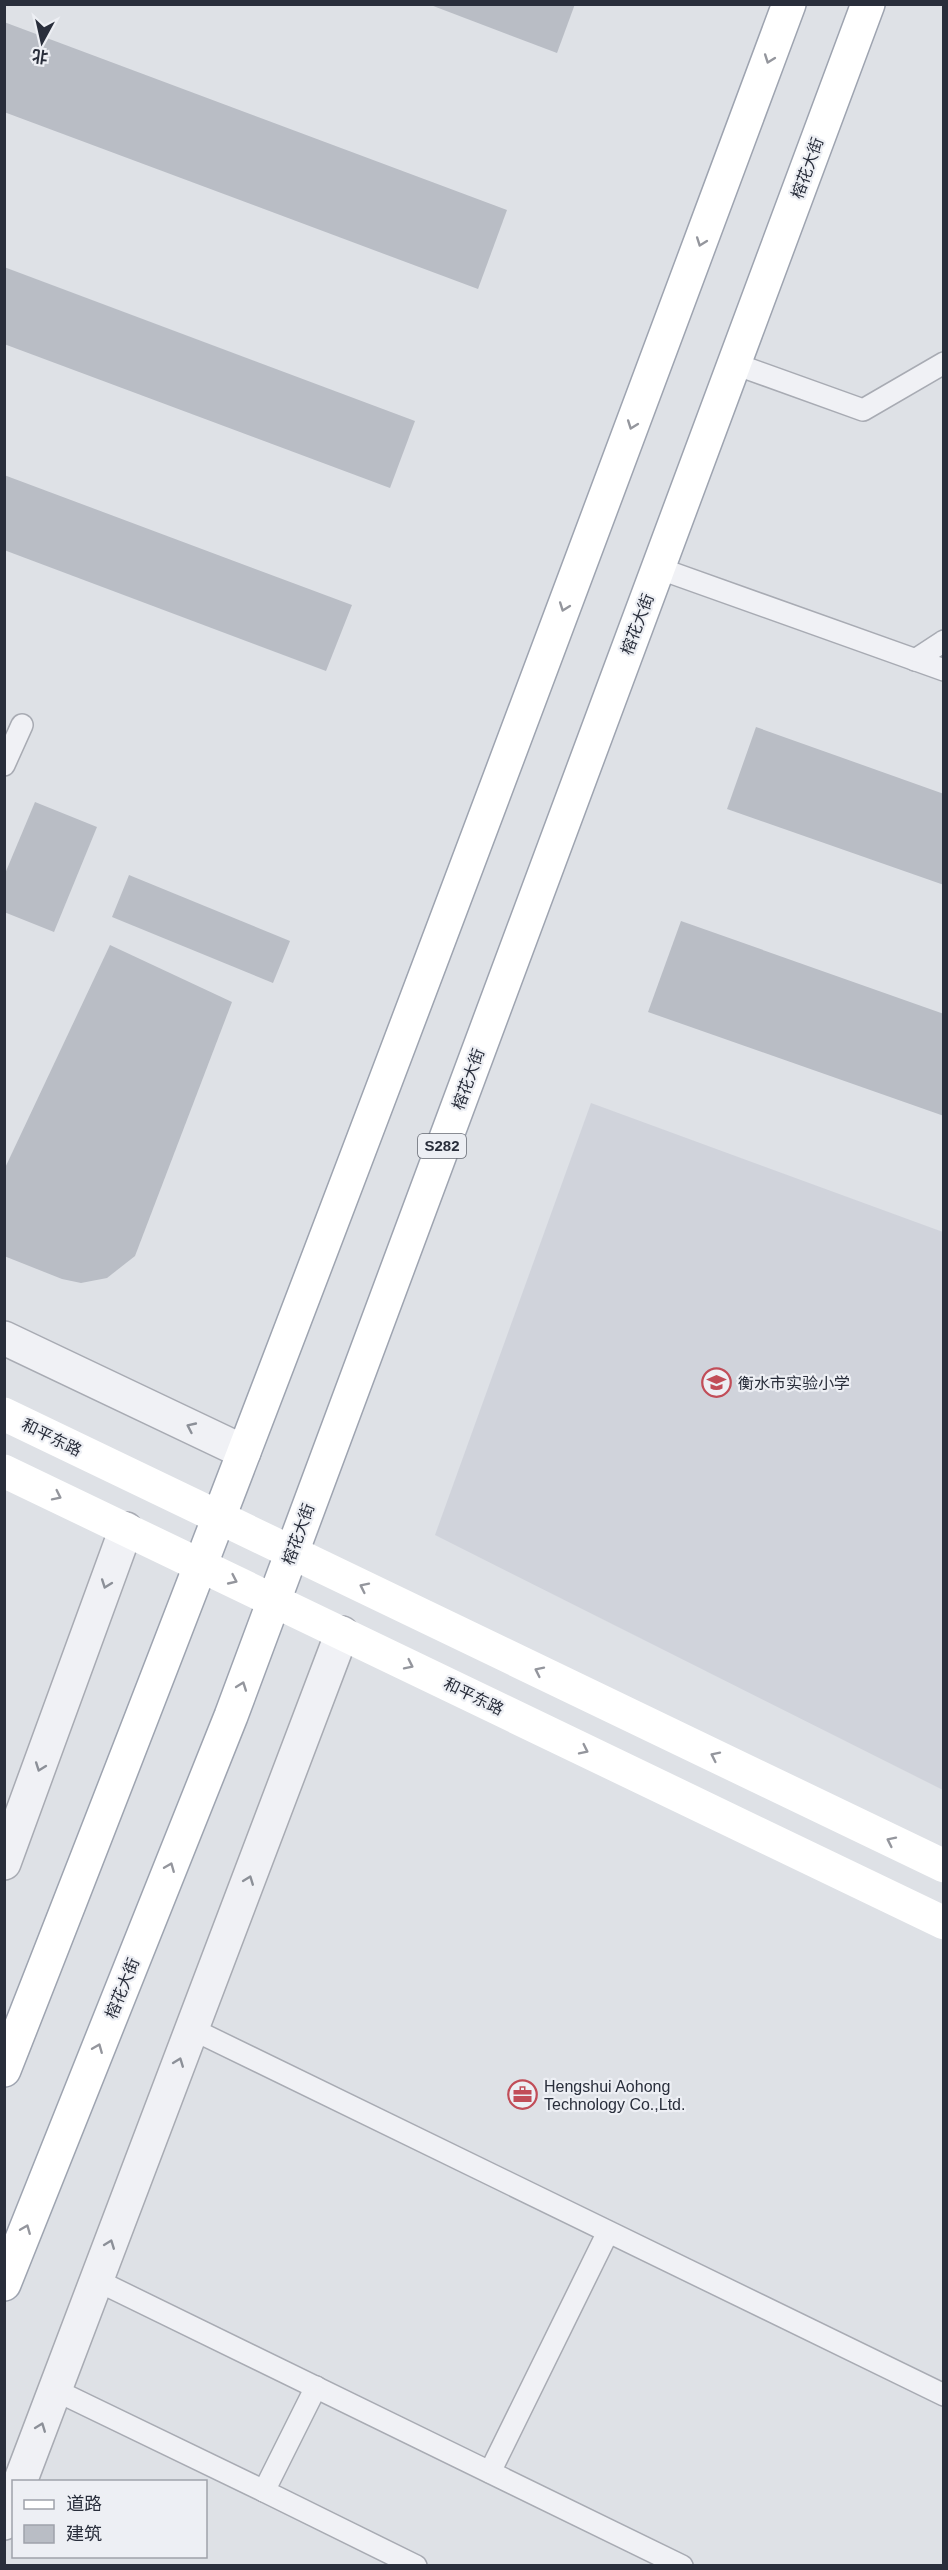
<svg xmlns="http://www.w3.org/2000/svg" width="948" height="2570" viewBox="0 0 948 2570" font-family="Helvetica,'Noto Sans SC',sans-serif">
  <rect width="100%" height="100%" fill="#dee1e6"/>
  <polygon fill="#d0d3db" points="591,1103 943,1232 943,1790 435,1535"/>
  <g fill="#b9bdc5">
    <polygon points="428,4 575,4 557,53"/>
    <polygon points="4,22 507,210 478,289 4,112"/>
    <polygon points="4,267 415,421 390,488 4,344"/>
    <polygon points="4,475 352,605 326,671 4,550"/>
    <polygon points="756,727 944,794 944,885 727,809"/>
    <polygon points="35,802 97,827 54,932 4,912 4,876"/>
    <polygon points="129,875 290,941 273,983 112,917"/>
    <polygon points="681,921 944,1014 944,1116 648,1012"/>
    <polygon points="110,945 232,1002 135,1256 107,1278 81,1283 62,1279 4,1256 4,1170"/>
  </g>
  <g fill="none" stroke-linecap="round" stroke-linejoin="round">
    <defs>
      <g id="lane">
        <polyline points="735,364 863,410 944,363"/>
        <polyline points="658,568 944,670"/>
        <polyline points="915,660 944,641"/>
        <polyline points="4,765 22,725"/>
        <polyline points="192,2029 944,2395"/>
        <polyline points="96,2280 682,2566"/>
        <polyline points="55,2390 264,2491 316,2387"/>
        <polyline points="490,2472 608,2232"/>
        <polyline points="264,2491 416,2566"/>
      </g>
      <g id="street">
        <polyline points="4,1338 244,1452"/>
        <polyline points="4,1863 126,1529"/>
        <polyline points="20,2482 342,1633"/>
        <polyline points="4,2523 14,2499"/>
      </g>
      <g id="primary">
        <path d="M 4,2070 C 274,1384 532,695 789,4"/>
        <polyline points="4,2284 231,1716 868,4"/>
      </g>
    </defs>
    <use href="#lane" stroke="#a8abb3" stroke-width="24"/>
    <use href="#street" stroke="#a8abb3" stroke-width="36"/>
    <use href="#primary" stroke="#9ea4b0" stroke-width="36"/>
    <use href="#lane" stroke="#f0f1f5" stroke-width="21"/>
    <use href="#street" stroke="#f0f1f5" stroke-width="33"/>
    <g stroke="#fff" stroke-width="33">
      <polyline points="4,1414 944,1866"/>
      <polyline points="4,1471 944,1923"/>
    </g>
    <use href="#primary" stroke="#fff" stroke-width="33"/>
  </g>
  <defs><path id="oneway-chevron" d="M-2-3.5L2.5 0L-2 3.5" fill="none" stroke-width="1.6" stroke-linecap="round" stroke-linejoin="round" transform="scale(1.5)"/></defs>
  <g stroke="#94969d">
    <use href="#oneway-chevron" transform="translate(769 59) rotate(110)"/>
    <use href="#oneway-chevron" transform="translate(701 242) rotate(110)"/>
    <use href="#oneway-chevron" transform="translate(632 425) rotate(110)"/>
    <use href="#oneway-chevron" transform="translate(564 607) rotate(110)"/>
    <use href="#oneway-chevron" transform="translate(57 1496) rotate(26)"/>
    <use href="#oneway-chevron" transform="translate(233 1580) rotate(25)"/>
    <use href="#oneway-chevron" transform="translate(364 1587) rotate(-154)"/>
    <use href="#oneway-chevron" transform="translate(409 1665) rotate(26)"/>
    <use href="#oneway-chevron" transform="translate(539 1671) rotate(-154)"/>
    <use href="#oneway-chevron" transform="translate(242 1686) rotate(-70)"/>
    <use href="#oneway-chevron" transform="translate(584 1750) rotate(26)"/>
    <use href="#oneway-chevron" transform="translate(715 1756) rotate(-154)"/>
    <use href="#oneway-chevron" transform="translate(891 1841) rotate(-154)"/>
    <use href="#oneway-chevron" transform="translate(170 1867) rotate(-68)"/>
    <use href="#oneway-chevron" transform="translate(98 2048) rotate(-68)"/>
    <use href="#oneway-chevron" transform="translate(26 2229) rotate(-68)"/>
  </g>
  <g stroke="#8c9098">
    <use href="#oneway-chevron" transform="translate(191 1427) rotate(-155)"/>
    <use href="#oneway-chevron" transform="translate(106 1584) rotate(110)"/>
    <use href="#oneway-chevron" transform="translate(40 1767) rotate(110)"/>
    <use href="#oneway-chevron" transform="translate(249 1880) rotate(-69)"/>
    <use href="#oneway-chevron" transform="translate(179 2062) rotate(-69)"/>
    <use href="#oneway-chevron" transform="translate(110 2244) rotate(-69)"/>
    <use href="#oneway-chevron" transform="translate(41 2427) rotate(-69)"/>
  </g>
  <defs>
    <symbol id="school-ring" viewBox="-11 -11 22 22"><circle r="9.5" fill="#edeff4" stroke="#c14d58" stroke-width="1.5"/><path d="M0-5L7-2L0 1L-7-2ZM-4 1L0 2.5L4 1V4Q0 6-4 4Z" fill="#c14d58"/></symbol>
    <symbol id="office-ring" viewBox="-11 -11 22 22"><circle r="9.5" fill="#edeff4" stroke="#c14d58" stroke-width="1.5"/><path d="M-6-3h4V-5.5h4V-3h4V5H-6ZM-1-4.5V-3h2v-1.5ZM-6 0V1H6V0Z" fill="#c14d58"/></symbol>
  </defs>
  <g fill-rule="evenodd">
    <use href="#school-ring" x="700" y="1366" width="33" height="33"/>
    <use href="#office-ring" x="506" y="2078" width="33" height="33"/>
  </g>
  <g text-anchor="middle" stroke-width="4.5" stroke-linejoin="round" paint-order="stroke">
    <rect fill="#edeff4" stroke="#646872" stroke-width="1.5" x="418" y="1134" width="48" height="24" rx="4.5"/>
    <g font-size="15" font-weight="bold" fill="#292e3b">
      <text x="442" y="1151">S282</text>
    </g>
    <g font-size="16" fill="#292e3b" stroke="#edeff4">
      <text transform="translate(807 168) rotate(-70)" y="6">榕花大街</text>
      <text transform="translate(637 624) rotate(-69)" y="6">榕花大街</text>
      <text transform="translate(468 1079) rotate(-70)" y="6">榕花大街</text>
      <text transform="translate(52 1437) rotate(26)" y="6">和平东路</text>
      <text transform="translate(298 1534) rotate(-70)" y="6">榕花大街</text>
      <text transform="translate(474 1696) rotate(26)" y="6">和平东路</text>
      <text transform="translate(122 1988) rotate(-68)" y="6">榕花大街</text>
    </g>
    <g font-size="16" fill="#292e3b" stroke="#edeff4" text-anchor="start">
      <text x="738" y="1389">衡水市实验小学</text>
      <text x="544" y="2092">Hengshui Aohong<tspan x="544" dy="18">Technology Co.,Ltd.</tspan></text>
    </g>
  </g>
  <rect width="948" height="2570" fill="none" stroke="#292e3b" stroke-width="12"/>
  <rect x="12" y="2480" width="195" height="78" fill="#edeff4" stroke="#9fa2aa" stroke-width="1.5"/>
  <rect x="24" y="2500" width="30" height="9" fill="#ffffff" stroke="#9fa2aa" stroke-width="1.5"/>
  <text x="66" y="2510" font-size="18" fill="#292e3b">道路</text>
  <rect x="24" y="2525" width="30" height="18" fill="#b9bdc5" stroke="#9fa2aa" stroke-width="1.5"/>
  <text x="66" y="2540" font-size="18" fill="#292e3b">建筑</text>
  <g transform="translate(42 42) rotate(188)" stroke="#edeff4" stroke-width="4.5" paint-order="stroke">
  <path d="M0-4.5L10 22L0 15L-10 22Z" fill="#292e3b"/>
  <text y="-9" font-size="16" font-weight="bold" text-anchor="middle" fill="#292e3b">北</text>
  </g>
</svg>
